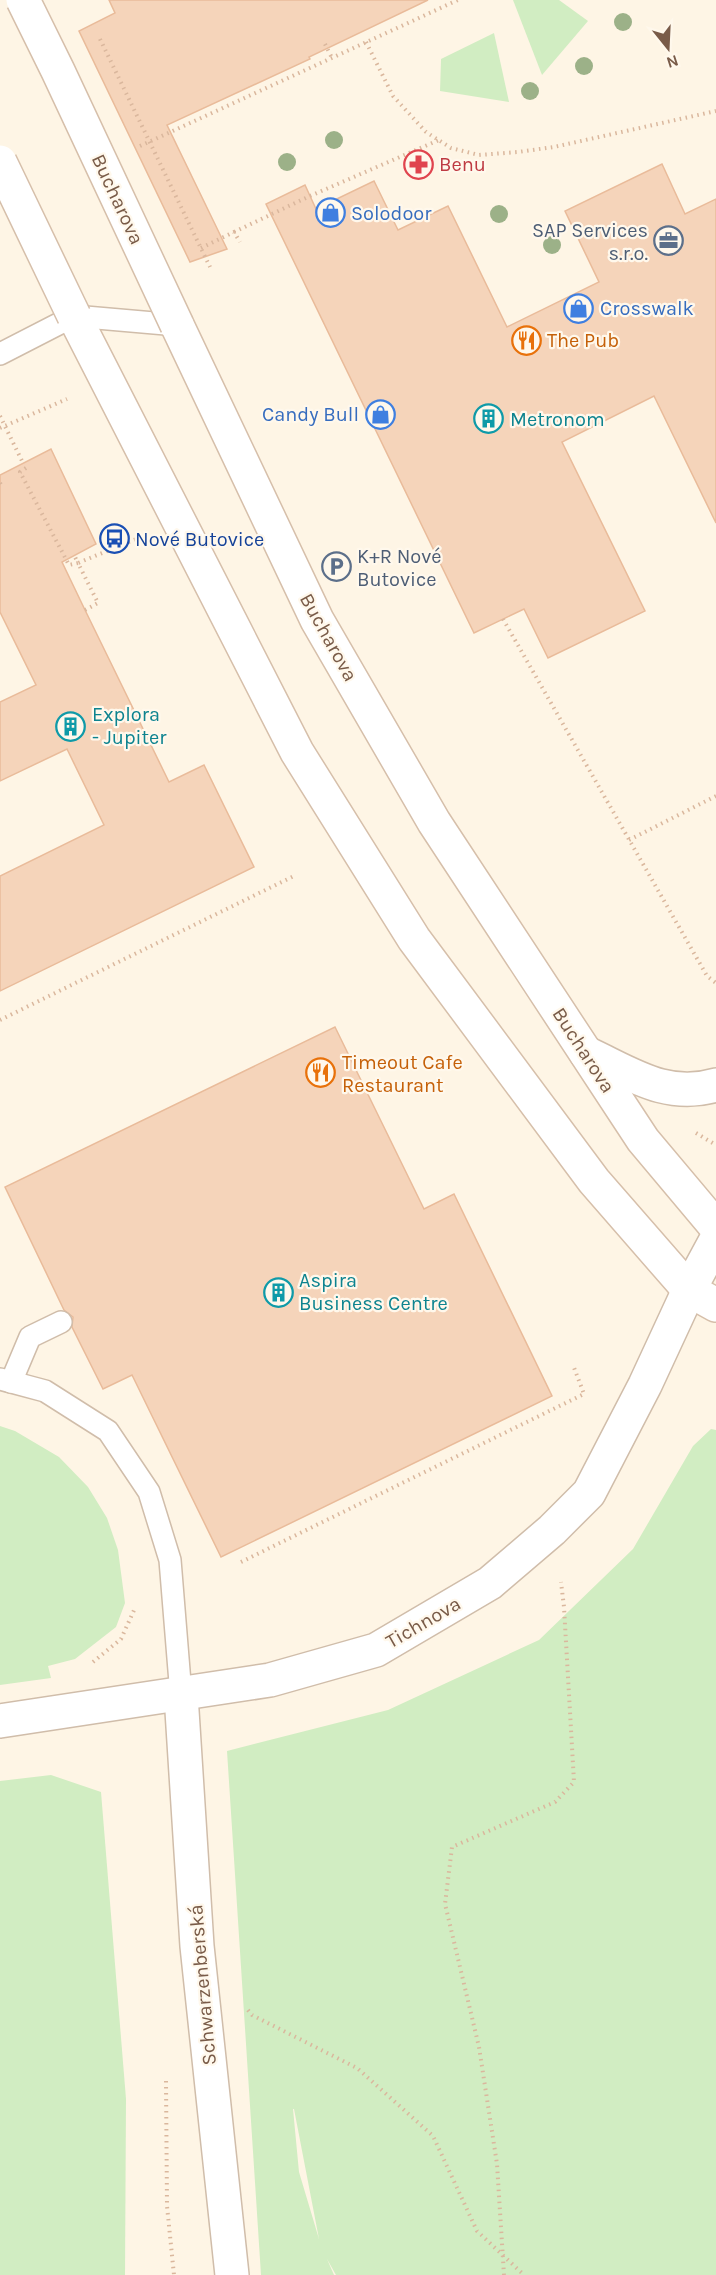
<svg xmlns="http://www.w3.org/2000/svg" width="716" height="2275" viewBox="0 0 716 2275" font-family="Karla,sans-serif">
  <rect width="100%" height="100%" fill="#fef5e5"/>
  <g fill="#d1edc2" fill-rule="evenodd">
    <polygon points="513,0 559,0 588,21 542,75"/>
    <polygon points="494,33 509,102 440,91 441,59"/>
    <polygon points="0,1426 15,1431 59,1457 88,1487 107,1518 118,1550 125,1603 116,1627 75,1659 48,1666 51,1678 0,1685"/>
    <path d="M 711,1429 L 716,1430 L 716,2275 L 336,2275 L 327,2259 L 334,2275 L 261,2275 L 227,1751 L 388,1710 L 539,1640 L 633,1549 L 693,1446 ZM 293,2109 L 294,2109 L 319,2239 L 299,2172 Z"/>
    <polygon points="51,1775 101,1792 126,2099 125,2275 0,2275 0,1781"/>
  </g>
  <g fill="#f5d4ba" stroke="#e9bb9a" stroke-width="1.5">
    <polygon points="109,0 428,0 309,57 310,59 167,125 227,249 190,262 79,31 115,13"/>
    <polygon points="662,164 685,214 716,199 716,523 654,396 562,442 645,611 548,658 524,609 474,633 266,204 305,185 316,209 374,181 398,230 448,206 507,327 599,282 565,211"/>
    <polygon points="51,449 96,544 62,562 85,610 169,782 204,765 254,867 0,991 0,876 104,825 67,749 0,781 0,702 36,685 0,612 0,475"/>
    <polygon points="335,1027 424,1209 454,1194 552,1396 221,1557 132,1375 103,1389 72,1327 73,1317 64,1310 5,1187"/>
  </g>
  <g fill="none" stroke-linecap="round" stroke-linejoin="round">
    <defs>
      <g id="service">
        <polyline points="0,354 74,316 177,325"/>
        <polyline points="0,1379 45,1391 108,1431 149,1492 170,1560 181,1695"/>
        <polyline points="11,1382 30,1337 61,1322"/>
      </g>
      <path id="minor" d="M 586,1053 C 630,1073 666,1100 716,1085"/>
      <g id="tertiary">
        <polyline points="181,1695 197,1946 232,2275"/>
        <polyline points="0,1721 270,1680 376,1650 490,1583 552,1530 589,1493 645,1385 689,1290 716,1240"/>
      </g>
      <g id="secondary">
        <polyline points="74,316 297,752 414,939 594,1181 689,1290 716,1305"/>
        <polyline points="177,325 317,620 434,822 643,1140 716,1227"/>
      </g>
    </defs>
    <use href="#service" stroke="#d0bdaa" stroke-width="24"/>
    <use href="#minor" stroke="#d0bdaa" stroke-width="36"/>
    <use href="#tertiary" stroke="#d0bdaa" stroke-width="36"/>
    <use href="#secondary" stroke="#d6bfaa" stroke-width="36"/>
    <g stroke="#dab79d" stroke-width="4" stroke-dasharray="1.5 4.5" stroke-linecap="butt">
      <polyline points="100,39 210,267"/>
      <polyline points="366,42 393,96 426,132 451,148 479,155 518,152 554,147 716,111"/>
      <polyline points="325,44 332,58"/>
      <polyline points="140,146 458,0"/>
      <polyline points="234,232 310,196 439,140"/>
      <polyline points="201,248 234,232 240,242"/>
      <polyline points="0,416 23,463"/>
      <polyline points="0,428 67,399"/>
      <polyline points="26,468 20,472 69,565 78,563 74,555"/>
      <polyline points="0,483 2,487"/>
      <polyline points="85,610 98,603 78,563 141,537"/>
      <polyline points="503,619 707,976 716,983"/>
      <polyline points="629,840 716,796"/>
      <polyline points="0,1020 294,876"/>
      <polyline points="696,1133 716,1145"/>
      <polyline points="241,1562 584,1394 573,1365"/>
      <polyline points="93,1662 121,1639 135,1608"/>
      <polyline points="248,2010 252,2015 357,2068 433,2136 477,2231 524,2275"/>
      <polyline points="166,2081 167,2206 174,2275"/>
      <polyline points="504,2275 497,2164 479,2047 445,1904 452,1847 555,1802 574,1782 564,1607 561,1582"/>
    </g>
    <use href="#service" stroke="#fff" stroke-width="21"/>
    <use href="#minor" stroke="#fff" stroke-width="33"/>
    <use href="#tertiary" stroke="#fff" stroke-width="33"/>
    <use href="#secondary" stroke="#fff" stroke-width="33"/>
    <defs>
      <g id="secondary-bridge">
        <polyline points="23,0 58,71 177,325"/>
        <polyline points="0,162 74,316"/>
      </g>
    </defs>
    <use href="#secondary-bridge" stroke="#d6bfaa" stroke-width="36" stroke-linecap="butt"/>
    <use href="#secondary-bridge" stroke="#fff" stroke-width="33"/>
  </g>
  <g fill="#9cb188">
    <circle cx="623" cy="22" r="9"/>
    <circle cx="584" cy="66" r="9"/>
    <circle cx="530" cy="91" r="9"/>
    <circle cx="334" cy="140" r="9"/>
    <circle cx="287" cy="162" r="9"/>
    <circle cx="499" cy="214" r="9"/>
    <circle cx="552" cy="245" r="9"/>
  </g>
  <defs>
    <symbol id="pharmacy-ring" viewBox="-11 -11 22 22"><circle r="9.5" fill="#fff8ec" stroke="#e0444e" stroke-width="1.5"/><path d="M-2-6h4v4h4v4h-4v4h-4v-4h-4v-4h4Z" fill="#e0444e"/></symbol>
    <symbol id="shop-ring" viewBox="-11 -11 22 22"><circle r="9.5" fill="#fff8ec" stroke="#3f7fe0" stroke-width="1.5"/><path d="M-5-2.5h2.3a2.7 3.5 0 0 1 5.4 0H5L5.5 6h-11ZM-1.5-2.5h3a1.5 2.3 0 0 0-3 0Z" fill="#3f7fe0"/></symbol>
    <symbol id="office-ring" viewBox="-11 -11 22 22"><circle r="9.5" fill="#fff8ec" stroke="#5c6f8a" stroke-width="1.5"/><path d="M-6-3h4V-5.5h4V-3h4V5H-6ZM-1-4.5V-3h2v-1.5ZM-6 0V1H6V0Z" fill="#5c6f8a"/></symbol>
    <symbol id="restaurant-ring" viewBox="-11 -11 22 22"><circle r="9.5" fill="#fff8ec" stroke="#e8710a" stroke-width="1.5"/><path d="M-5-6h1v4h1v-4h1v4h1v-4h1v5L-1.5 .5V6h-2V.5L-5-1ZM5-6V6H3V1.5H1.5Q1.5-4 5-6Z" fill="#e8710a"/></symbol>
    <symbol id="building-ring" viewBox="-11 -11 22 22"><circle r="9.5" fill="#fff8ec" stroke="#0f9aa8" stroke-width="1.5"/><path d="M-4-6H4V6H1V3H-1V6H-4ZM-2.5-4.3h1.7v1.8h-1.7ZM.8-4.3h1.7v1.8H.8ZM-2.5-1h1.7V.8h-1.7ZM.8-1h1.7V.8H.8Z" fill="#0f9aa8"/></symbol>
    <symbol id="bus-ring" viewBox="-11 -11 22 22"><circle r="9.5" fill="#fff8ec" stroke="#1a4fb4" stroke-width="1.5"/><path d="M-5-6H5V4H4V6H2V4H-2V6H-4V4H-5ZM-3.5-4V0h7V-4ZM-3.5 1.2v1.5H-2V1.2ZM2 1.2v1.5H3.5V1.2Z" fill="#1a4fb4"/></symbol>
    <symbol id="parking-ring" viewBox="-11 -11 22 22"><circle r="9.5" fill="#fff8ec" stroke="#5c6f8a" stroke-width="1.5"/><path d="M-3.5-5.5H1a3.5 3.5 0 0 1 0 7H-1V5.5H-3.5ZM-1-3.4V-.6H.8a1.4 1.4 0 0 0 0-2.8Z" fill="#5c6f8a"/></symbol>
  </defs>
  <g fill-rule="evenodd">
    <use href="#pharmacy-ring" x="402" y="148" width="33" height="33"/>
    <use href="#shop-ring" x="314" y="196" width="33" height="33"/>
    <use href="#office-ring" x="652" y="224" width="33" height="33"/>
    <use href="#shop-ring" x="562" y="292" width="33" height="33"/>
    <use href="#restaurant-ring" x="510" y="324" width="33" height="33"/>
    <use href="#shop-ring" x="364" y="398" width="33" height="33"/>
    <use href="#building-ring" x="472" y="402" width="33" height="33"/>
    <use href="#bus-ring" x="98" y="522" width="33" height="33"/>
    <use href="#parking-ring" x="320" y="550" width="33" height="33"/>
    <use href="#building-ring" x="54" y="710" width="33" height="33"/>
    <use href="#restaurant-ring" x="304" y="1056" width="33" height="33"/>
    <use href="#building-ring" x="262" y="1276" width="33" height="33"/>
  </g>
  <g text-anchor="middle" stroke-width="4.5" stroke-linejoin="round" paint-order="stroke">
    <g font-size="20" fill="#be3a42" stroke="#fff8ec" text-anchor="start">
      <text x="439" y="171">Benu</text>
    </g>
    <g font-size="20" fill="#795b48" stroke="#fff8ec">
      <text transform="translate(118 199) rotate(65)" y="7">Bucharova</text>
      <text transform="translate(329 637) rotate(61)" y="7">Bucharova</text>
      <text transform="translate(584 1050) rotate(57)" y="7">Bucharova</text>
      <text transform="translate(423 1622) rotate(-30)" y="7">Tichnova</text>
      <text transform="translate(202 1985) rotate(-95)" y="7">Schwarzenberská</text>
    </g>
    <g font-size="20" fill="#366cbe" stroke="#fff8ec" text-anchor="start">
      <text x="351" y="220">Solodoor</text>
      <text x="600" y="315">Crosswalk</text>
      <text x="359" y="421" text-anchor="end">Candy Bull</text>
    </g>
    <g font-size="20" fill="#4e5e75" stroke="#fff8ec" text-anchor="end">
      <text x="648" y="237">SAP Services<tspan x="648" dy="23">s.r.o.</tspan></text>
      <text x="357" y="563" text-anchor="start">K+R Nové<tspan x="357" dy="23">Butovice</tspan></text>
    </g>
    <g font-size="20" fill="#c56008" stroke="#fff8ec" text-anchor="start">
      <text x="547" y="347">The Pub</text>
      <text x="342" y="1069">Timeout Cafe<tspan x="342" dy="23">Restaurant</tspan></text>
    </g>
    <g font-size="20" fill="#0d838f" stroke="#fff8ec" text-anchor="start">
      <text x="510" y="426">Metronom</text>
      <text x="92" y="721">Explora<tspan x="92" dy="23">- Jupiter</tspan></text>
      <text x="299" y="1287">Aspira<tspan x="299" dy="23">Business Centre</tspan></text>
    </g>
    <g font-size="20" fill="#164399" stroke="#fff8ec" text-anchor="start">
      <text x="135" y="546">Nové Butovice</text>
    </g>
  </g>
  <g transform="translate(668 48) rotate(162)" stroke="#fff8ec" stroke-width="4.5" paint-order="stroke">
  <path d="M0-4.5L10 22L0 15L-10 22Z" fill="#795b48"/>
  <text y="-9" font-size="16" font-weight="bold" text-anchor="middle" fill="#795b48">N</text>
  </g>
</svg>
